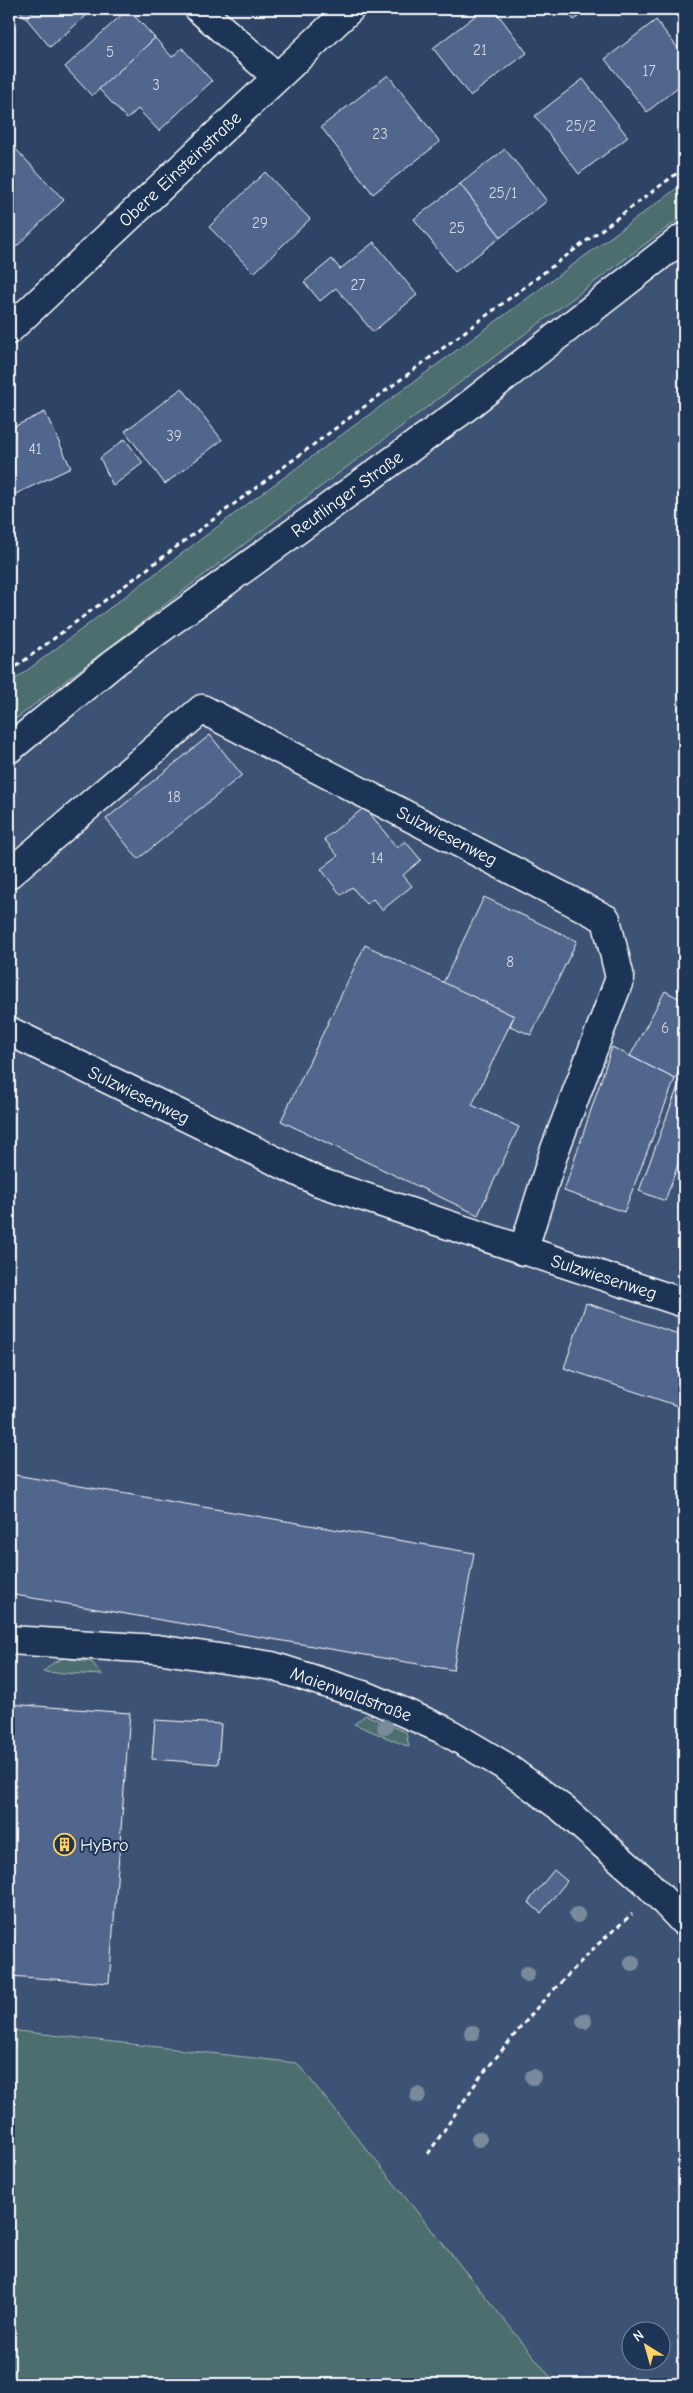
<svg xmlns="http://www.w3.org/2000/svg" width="693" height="2393" viewBox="0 0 693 2393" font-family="'Comic Neue',sans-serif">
  <rect width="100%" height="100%" fill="#2d4467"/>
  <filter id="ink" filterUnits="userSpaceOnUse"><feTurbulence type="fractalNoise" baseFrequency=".02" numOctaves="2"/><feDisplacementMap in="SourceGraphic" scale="10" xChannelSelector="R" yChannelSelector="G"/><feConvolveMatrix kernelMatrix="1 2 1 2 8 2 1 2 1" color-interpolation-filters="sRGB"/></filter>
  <g filter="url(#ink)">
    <path fill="#3c5275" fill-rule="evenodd" d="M 684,215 L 684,2384 L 556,2384 L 297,2063 L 9,2030 L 9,724 L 268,526 ZM 630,2330 L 660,2330 L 660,2360 L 630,2360 Z"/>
    <g fill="#4d6e6e" stroke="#a6b6b6">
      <polygon points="684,183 684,215 268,526 9,724 9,684 249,503"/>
      <polygon points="64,1658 92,1662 102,1675 43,1672 53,1663"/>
      <polygon points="366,1715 406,1732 409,1747 354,1724"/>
      <polygon points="9,2030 297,2063 556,2384 9,2384"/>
    </g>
    <g fill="#51668d" stroke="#fff">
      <polygon points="18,9 36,9 26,18"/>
      <polygon points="36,9 94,9 50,47 26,18"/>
      <polygon points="128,9 155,38 92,96 65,67"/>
      <polygon points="484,9 494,9 527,53 470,96 433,48"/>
      <polygon points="565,9 588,9 574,20"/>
      <polygon points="656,20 684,56 684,82 647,112 605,59"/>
      <polygon points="155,38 172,57 182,48 212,81 159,131 138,109 127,119 99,89"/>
      <polygon points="388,75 440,142 373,194 321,127"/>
      <polygon points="583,79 628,137 579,174 535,116"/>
      <polygon points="9,142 64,200 13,250 9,246"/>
      <polygon points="505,149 547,201 501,237 460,184"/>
      <polygon points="265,172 310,219 254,273 209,227"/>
      <polygon points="460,184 501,237 455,272 414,219"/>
      <polygon points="374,242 417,295 373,332 336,288 320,301 304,282 332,259 340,269"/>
      <polygon points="182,388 222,440 165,484 125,431"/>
      <polygon points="45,412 71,468 9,497 9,429"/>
      <polygon points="125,439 143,463 113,486 100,458"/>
      <polygon points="210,735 242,775 138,859 106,819"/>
      <polygon points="365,807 397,848 405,841 421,860 403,875 412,886 382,910 373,899 366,904 352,887 341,895 321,869 338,856 324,839"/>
      <polygon points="484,897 577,941 531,1035 510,1026 514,1016 443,983"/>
      <polygon points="365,945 514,1016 472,1105 519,1127 478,1215 281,1121"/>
      <polygon points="684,976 684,994 677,990"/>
      <polygon points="665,991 684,1001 684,1061 675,1079 630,1056"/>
      <polygon points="612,1047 675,1079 624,1212 564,1191"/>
      <polygon points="680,1081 684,1082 684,1147 665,1201 639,1191"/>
      <polygon points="586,1303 684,1336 684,1408 564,1368"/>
      <polygon points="9,1474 474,1553 453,1670 9,1594"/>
      <polygon points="9,1704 130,1713 109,1983 9,1976"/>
      <polygon points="155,1720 221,1724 218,1764 152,1759"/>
      <polygon points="554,1870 567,1881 541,1913 528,1902"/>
    </g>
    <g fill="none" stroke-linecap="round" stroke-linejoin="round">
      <defs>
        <g id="minor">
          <polyline points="199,9 277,77"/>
          <polyline points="9,330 350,9"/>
          <polyline points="9,749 115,662 460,412 684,237"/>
          <polyline points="9,874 202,709 606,919 620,978 554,1152 523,1251"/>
          <polyline points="9,1031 319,1182 684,1303"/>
          <polyline points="9,1640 157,1649 272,1666 369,1697 444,1730 503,1765 563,1809 645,1881 684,1922"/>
        </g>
      </defs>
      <use href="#minor" stroke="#fff" stroke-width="31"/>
      <g stroke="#fff" stroke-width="3" stroke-dasharray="5 4" stroke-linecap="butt">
        <polyline points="9,672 684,168"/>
        <polyline points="428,2154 480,2077 540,2004 596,1946 632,1914"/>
      </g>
      <use href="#minor" stroke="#1d3557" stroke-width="28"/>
    </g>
    <g fill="#798b9b">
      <circle cx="385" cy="1727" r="8"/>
      <circle cx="577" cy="1915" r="8"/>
      <circle cx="632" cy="1963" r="8"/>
      <circle cx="527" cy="1974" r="8"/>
      <circle cx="584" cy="2021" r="8"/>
      <circle cx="472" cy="2033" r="8"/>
      <circle cx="533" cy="2077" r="8"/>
      <circle cx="418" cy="2095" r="8"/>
      <circle cx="479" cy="2139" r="8"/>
    </g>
  </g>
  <defs>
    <symbol id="building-ring" viewBox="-11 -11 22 22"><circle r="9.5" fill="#1d3557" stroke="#ffd166" stroke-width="1.5"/><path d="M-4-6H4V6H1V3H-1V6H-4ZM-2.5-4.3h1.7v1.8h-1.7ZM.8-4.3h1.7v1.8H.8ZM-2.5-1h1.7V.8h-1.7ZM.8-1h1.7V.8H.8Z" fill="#ffd166"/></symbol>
  </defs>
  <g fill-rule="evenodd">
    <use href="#building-ring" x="52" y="1832" width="25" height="25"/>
  </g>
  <g text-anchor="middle" stroke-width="4" stroke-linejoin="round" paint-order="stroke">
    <g font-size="15" fill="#d4d9e2">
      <text x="480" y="55">21</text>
      <text x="110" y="57">5</text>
      <text x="649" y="76">17</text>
      <text x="156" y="90">3</text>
      <text x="581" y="131">25/2</text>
      <text x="380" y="139">23</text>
      <text x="503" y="198">25/1</text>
      <text x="260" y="228">29</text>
      <text x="457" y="233">25</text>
      <text x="358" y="290">27</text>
      <text x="174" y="441">39</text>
      <text x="35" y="454">41</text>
      <text x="174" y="802">18</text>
      <text x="377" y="863">14</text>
      <text x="510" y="967">8</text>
      <text x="665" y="1033">6</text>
    </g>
    <g font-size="18" fill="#fff" stroke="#1d3557">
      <text transform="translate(180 169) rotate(-43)" y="6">Obere Einsteinstraße</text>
      <text transform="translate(347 494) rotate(-36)" y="6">Reutlinger Straße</text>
      <text transform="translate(447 836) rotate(27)" y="6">Sulzwiesenweg</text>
      <text transform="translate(139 1095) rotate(26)" y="6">Sulzwiesenweg</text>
      <text transform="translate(604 1277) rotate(18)" y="6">Sulzwiesenweg</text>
      <text transform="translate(351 1694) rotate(20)" y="6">Maienwaldstraße</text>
    </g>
    <g font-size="18" fill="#fff" stroke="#1d3557" text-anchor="start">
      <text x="80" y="1851">HyBro</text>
    </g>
  </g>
  <rect width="693" height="2393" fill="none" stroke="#1d3557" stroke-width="30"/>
  <rect x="15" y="15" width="663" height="2363" fill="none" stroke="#fff" stroke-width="2" filter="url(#ink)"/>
  <g transform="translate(646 2346) rotate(323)"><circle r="24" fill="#1d3557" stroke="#77869a"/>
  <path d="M0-4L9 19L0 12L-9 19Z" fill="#ffd166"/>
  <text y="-8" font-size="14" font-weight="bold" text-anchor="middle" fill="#ffffff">N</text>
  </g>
</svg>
